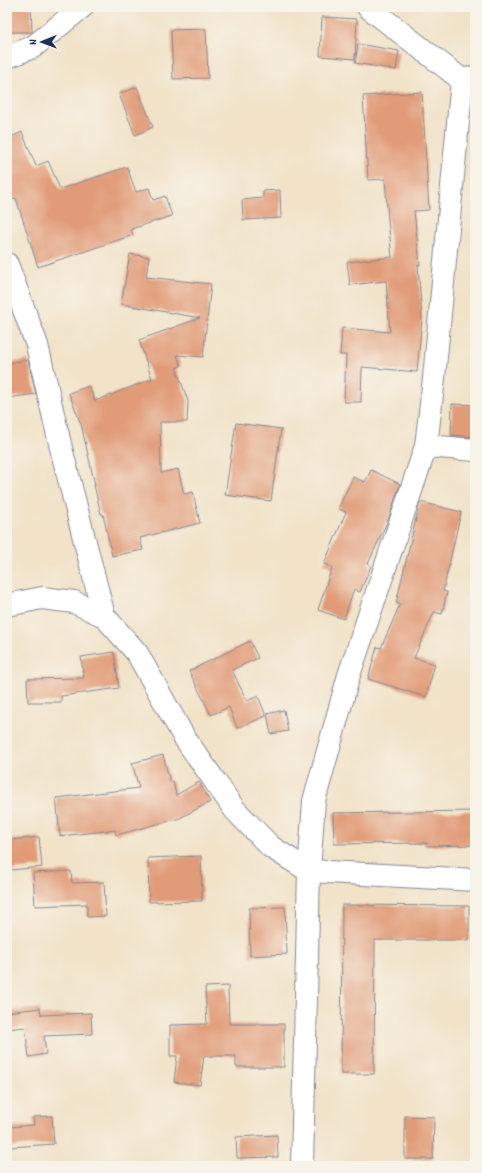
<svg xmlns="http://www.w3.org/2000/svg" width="482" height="1173" viewBox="0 0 482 1173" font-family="Dekko,sans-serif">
  <rect width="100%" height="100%" fill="#f7f3e8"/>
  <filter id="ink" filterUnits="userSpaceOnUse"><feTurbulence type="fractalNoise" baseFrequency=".025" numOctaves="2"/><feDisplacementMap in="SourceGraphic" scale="8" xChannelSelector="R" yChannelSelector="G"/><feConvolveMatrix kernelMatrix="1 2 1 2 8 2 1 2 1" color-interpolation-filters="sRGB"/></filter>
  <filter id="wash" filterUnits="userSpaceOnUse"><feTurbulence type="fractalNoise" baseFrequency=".012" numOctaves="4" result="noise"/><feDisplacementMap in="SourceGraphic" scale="16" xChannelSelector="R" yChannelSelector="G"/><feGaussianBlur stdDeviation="0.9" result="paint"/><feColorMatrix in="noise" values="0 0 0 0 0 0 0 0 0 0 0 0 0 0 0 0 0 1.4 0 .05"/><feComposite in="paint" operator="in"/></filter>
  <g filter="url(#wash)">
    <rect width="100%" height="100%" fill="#f1e2c8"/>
    <g id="blocks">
      <g fill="#e19b78">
        <polygon points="7,7 31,7 32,32 7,32"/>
        <polygon points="322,17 357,19 355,59 320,56"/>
        <polygon points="206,29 208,78 173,79 171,30"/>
        <polygon points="358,44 399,51 396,70 355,63"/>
        <polygon points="137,87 153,127 135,135 119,94"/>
        <polygon points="422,92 429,210 414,211 420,265 418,265 422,318 417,372 362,367 361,402 344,402 346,355 340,355 342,328 390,332 386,281 350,285 347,262 392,257 388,220 385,179 368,180 363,96"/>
        <polygon points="22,132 36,166 48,161 60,189 127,167 136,192 149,188 153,200 165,196 172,216 131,229 133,235 38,267 16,198 12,200 7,188 7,139"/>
        <polygon points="280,190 281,218 243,220 242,200 263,198 263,191"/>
        <polygon points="130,254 149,257 146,277 211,284 203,357 177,355 181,366 176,368 188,401 187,422 160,422 161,473 178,469 184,494 193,492 200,523 140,538 143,550 112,556 103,514 101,514 94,485 95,485 81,424 69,393 89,386 95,401 152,379 139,340 200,318 121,304"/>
        <polygon points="28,360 36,394 7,398 7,363"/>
        <polygon points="452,404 475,405 475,437 451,435"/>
        <polygon points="236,423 281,429 271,501 225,495"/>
        <polygon points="371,470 400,484 388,520 368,564 371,566 360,592 354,589 344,619 318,610 332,567 324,564 346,512 338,509 353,477 365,482"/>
        <polygon points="420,502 461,512 443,591 447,592 442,614 434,612 414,658 435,664 426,697 368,679 377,647 381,648 400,604 396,603"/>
        <polygon points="250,641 258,658 232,670 247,701 258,696 266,716 237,728 229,707 211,715 189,671"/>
        <polygon points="114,652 119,688 61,696 61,702 28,702 27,679 84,678 81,657"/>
        <polygon points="284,710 288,731 271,734 267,714"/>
        <polygon points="163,755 170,782 173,781 176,795 199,782 210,802 180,818 116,835 115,830 60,836 56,798 139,788 132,763"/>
        <polygon points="475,811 475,845 427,846 427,843 334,844 333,813"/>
        <polygon points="39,837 42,867 11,870 9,840"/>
        <polygon points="201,856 202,901 149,902 148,858"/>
        <polygon points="71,871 72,883 104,882 106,916 87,917 87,904 35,906 33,873"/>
        <polygon points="342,905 469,906 469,940 375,940 374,1074 341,1074"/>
        <polygon points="285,907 287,954 250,956 249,908"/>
        <polygon points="228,986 229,1024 284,1024 284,1067 236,1067 236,1056 204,1056 200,1085 174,1082 177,1056 170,1056 170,1025 207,1024 205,987"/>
        <polygon points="40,1008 41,1015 91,1013 92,1034 44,1036 46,1054 29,1057 25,1027 7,1029 7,1012"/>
        <polygon points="52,1116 54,1144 10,1147 9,1127 34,1125 33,1117"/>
        <polygon points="405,1116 434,1117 433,1159 405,1159"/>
        <polygon points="277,1135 278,1157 237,1158 236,1137"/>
      </g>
    </g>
  </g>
  <g filter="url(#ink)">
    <use href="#blocks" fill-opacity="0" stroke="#868893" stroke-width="1"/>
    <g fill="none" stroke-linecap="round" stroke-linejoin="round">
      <defs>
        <g id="minor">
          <polyline points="368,7 462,80"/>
          <polyline points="7,57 33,47 82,7"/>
          <polyline points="7,264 37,345 61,448 104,616"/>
          <polyline points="426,446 475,450"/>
          <polyline points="7,605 42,598 74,602 104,616 137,653 184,737 235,810 271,847 309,871 475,880"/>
          <polyline points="302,1166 309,871 314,801 349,675 426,446 434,378 462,80 475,77"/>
        </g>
      </defs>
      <use href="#minor" stroke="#868893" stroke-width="24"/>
      <use href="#minor" stroke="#fff" stroke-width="22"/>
    </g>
  </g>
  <rect width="482" height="1173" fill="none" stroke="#f7f3e8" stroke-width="24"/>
  <g transform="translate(42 42) rotate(269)" stroke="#f7f3e8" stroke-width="3" paint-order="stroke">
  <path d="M0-3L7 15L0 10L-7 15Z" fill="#1b2f5e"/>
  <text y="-6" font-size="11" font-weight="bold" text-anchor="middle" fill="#1b2f5e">N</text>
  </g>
</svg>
